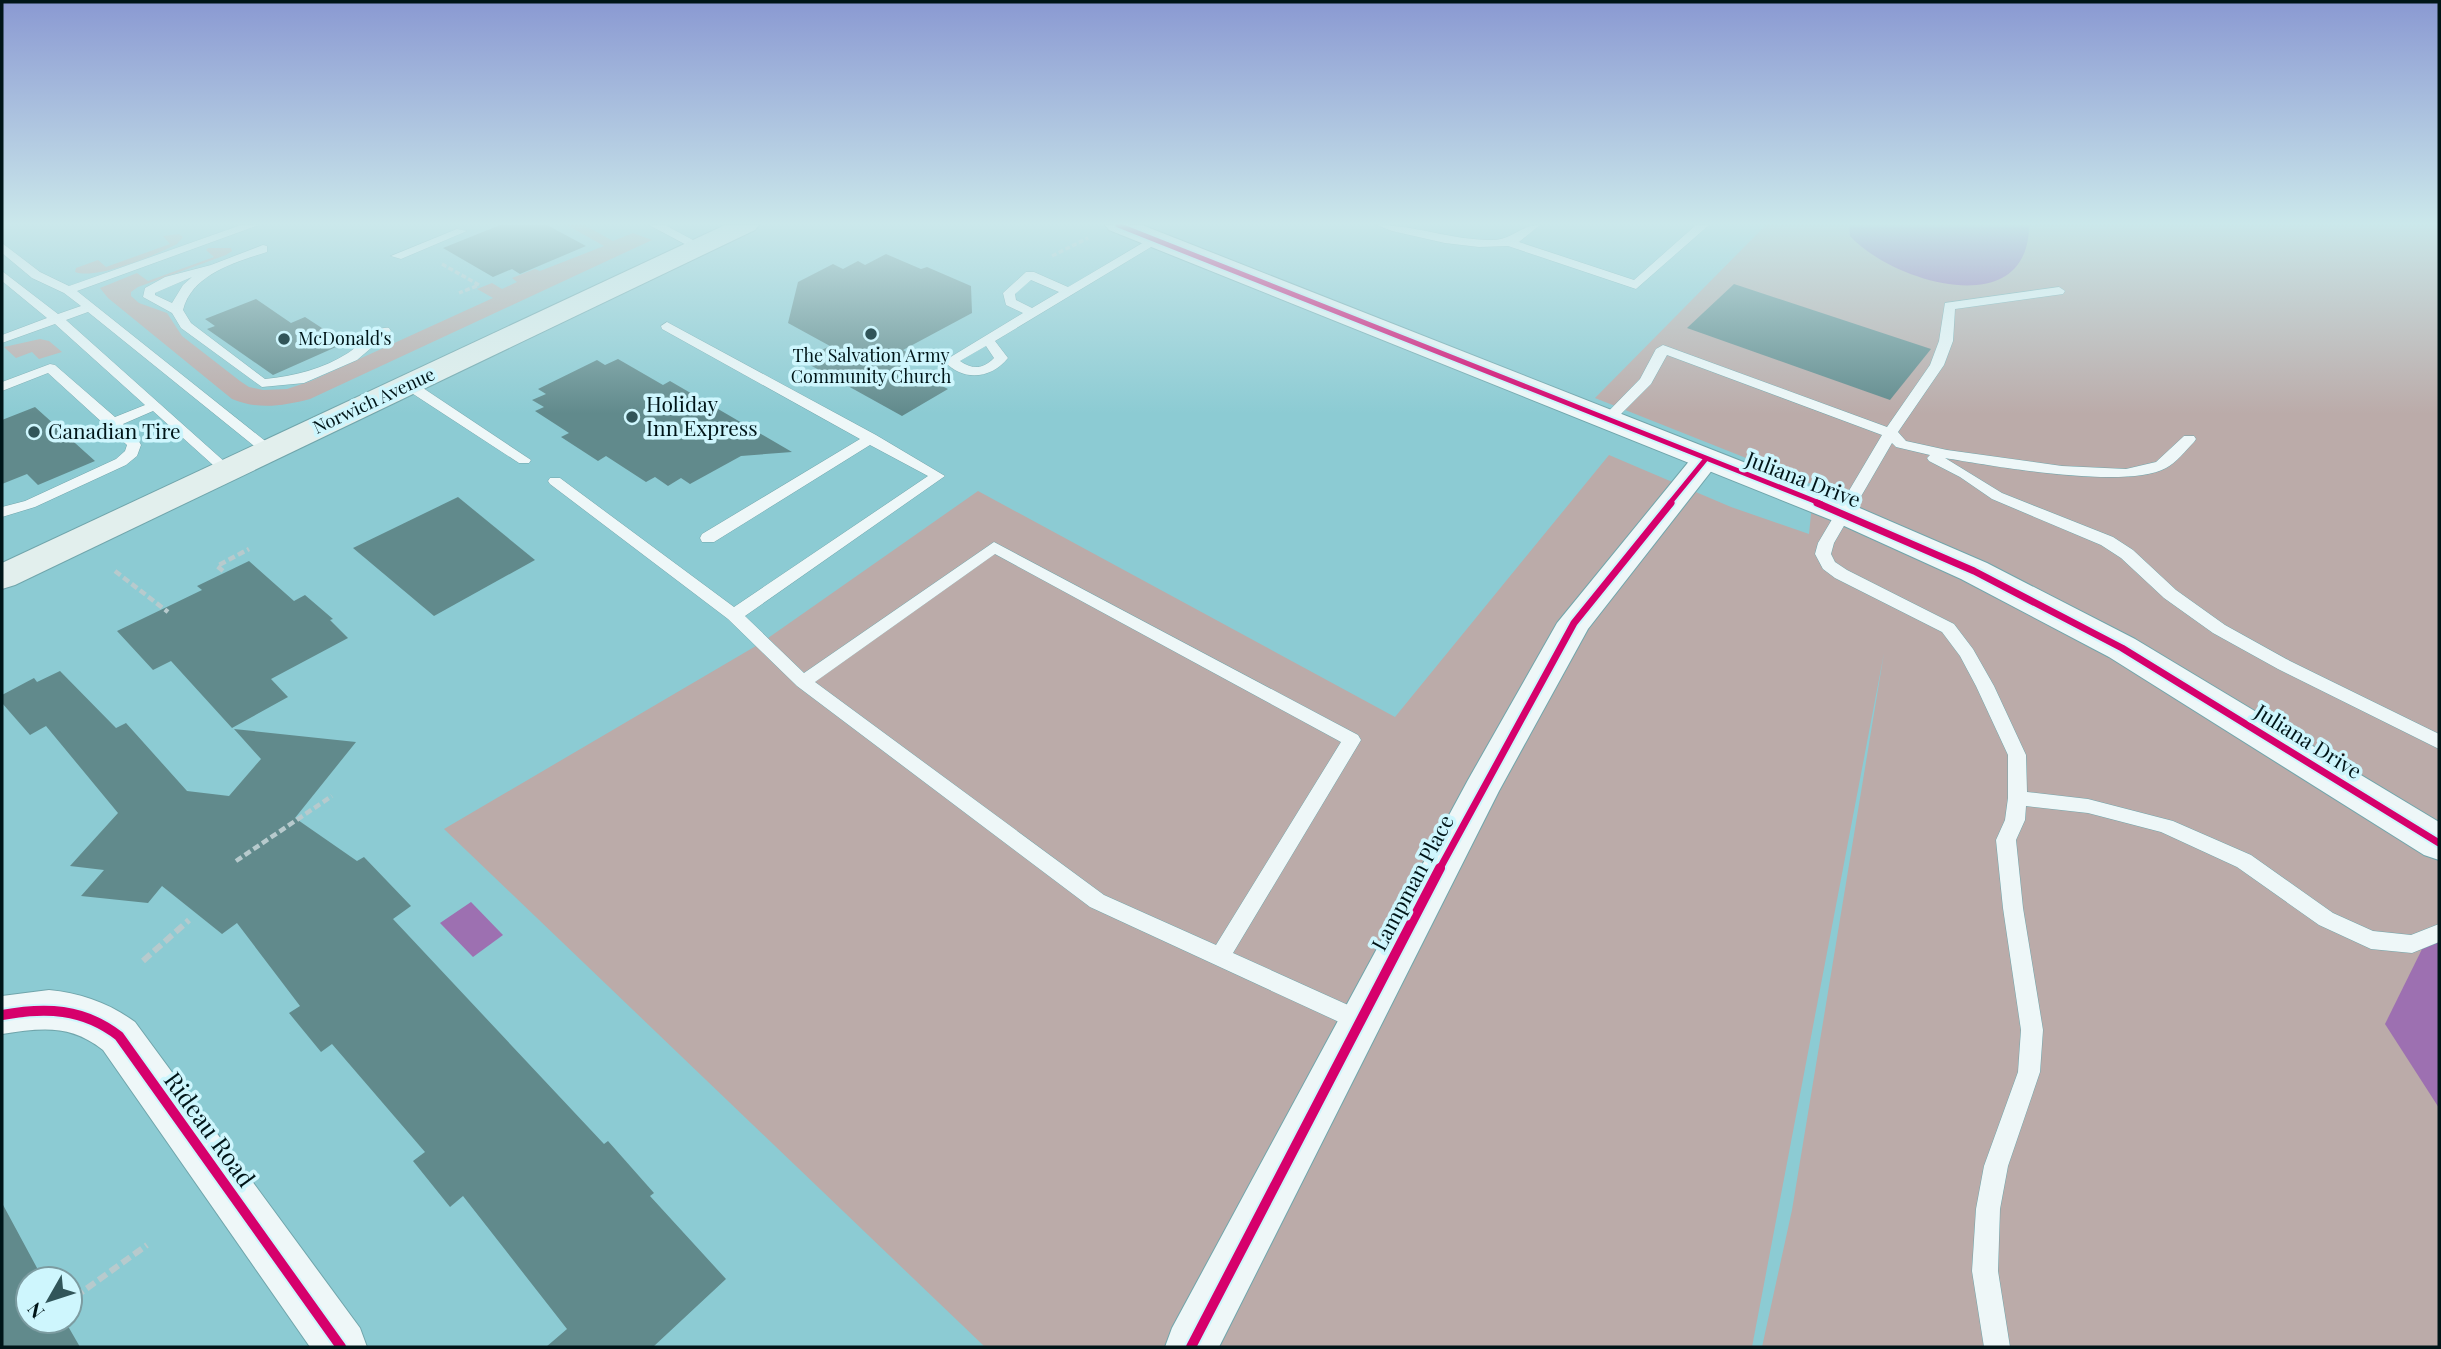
<svg xmlns="http://www.w3.org/2000/svg" width="2441" height="1349" viewBox="0 0 2441 1349" font-family="'Playfair Display',serif">
  <rect width="100%" height="100%" fill="#8ccbd3"/>
  <g fill="#bbaba9">
    <path d="M 567,225 L 584,225 L 613,241 L 633,233 L 652,240 L 310,399 C 283,406 258,410 232,399 L 108,298 L 100,288 L 137,273 L 148,281 L 214,257 L 206,250 L 208,248 L 231,248 L 232,251 L 226,255 L 138,287 L 131,292 L 131,296 L 139,303 L 167,313 L 182,336 L 240,381 L 249,387 L 263,390 L 287,389 L 311,381 L 493,298 L 477,289 L 492,283 L 502,289 L 517,282 L 512,278 L 535,269 L 540,271 L 604,246 Z"/>
    <polygon points="1766,225 2439,225 2439,1347 1762,1347 1792,1210 1884,653 1752,1347 985,1347 444,829 761,643 978,491 1395,717 1609,455 1731,507 1809,534 1814,485 1595,398"/>
    <path d="M 179,234 L 183,237 L 177,244 C 156,255 97,280 75,272 L 76,268 L 98,260 L 106,267 L 170,244 L 163,236 Z"/>
    <polygon points="40,339 49,341 62,352 39,359 32,352 16,358 4,347"/>
  </g>
  <g fill="#9d70b1">
    <path d="M 1849,225 L 2029,225 C 2029,324 1892,282 1850,236 Z"/>
    <polygon points="471,902 503,935 473,957 440,923"/>
    <polygon points="2439,930 2439,1108 2385,1024 2428,937"/>
  </g>
  <g fill="#618a8c">
    <polygon points="500,225 547,225 586,246 520,274 512,269 493,277 443,248"/>
    <polygon points="886,254 921,269 927,267 971,286 972,313 903,350 911,355 896,363 948,389 902,416 801,360 830,346 788,323 798,282 833,264 843,269 858,261 865,265"/>
    <polygon points="1734,284 1931,349 1890,400 1687,328"/>
    <polygon points="256,299 291,323 305,317 345,343 273,375 207,329 215,326 205,319"/>
    <polygon points="618,359 663,385 670,381 792,452 741,456 690,484 681,478 668,486 655,477 646,482 606,456 598,461 561,437 569,433 535,411 544,407 532,400 546,394 538,389 597,360 605,365"/>
    <polygon points="35,407 95,461 38,485 27,474 2,484 2,420"/>
    <polygon points="458,497 535,560 434,616 353,548"/>
    <polygon points="249,561 294,601 305,595 333,619 330,620 348,638 271,679 288,697 232,728 171,661 153,670 117,631 202,590 197,586"/>
    <polygon points="60,671 116,728 126,723 187,791 229,796 261,759 234,729 356,742 295,818 357,861 364,857 411,906 393,919 604,1144 608,1141 654,1193 650,1196 726,1279 653,1347 546,1347 567,1329 463,1196 450,1207 413,1161 425,1152 332,1044 321,1052 289,1013 300,1006 237,923 222,934 162,886 148,903 81,896 104,870 70,866 118,813 46,726 30,735 2,703 2,695 34,678 37,682"/>
    <polygon points="2,1203 43,1279 28,1279 28,1321 65,1321 80,1347 2,1347"/>
  </g>
  <g fill="none" stroke-linecap="round" stroke-linejoin="round">
    <defs>
      <g id="service">
        <polygon points="241,225 259,225 77,291 274,448 276,451 274,454 264,454 88,312 66,320 235,471 233,474 223,474 153,411 123,424 136,436 141,445 137,456 126,465 35,507 2,517 2,507 25,501 116,459 125,451 127,445 48,373 2,391 2,382 50,364 55,365 115,417 145,405 55,324 2,343 2,335 47,318 2,281 2,271 58,314 81,306 64,293 32,278 2,253 2,243 40,272 69,286"/>
        <polygon points="649,225 665,225 706,247 696,250"/>
        <path d="M 1377,225 C 1415,225 1452,240 1490,240 C 1512,241 1519,225 1540,225 L 1519,242 L 1634,280 L 1696,225 L 1709,225 L 1636,289 L 1508,246 L 1479,247 L 1445,243 L 1392,231 Z"/>
        <polygon points="457,229 467,231 401,259 391,256"/>
        <path d="M 1151,238 L 1161,241 L 995,341 L 1008,358 C 991,379 963,382 944,361 L 1023,313 L 1006,305 L 1003,293 L 1026,272 L 1034,272 L 1068,287 ZM 1031,280 L 1059,292 L 1032,308 L 1016,300 L 1015,294 ZM 986,346 L 994,358 C 983,369 973,370 960,361 Z"/>
        <path d="M 263,245 L 267,246 L 267,252 C 236,262 192,274 183,310 L 191,323 L 265,379 C 294,376 323,369 348,353 C 360,346 373,326 389,328 L 391,331 L 357,360 L 304,383 L 262,387 L 181,328 L 172,313 L 143,297 L 145,288 L 165,277 L 211,265 ZM 192,277 L 183,285 L 172,303 L 155,295 L 155,293 Z"/>
        <path d="M 2059,287 L 2065,291 L 2063,294 L 1955,309 L 1953,341 L 1944,365 L 1898,432 L 1906,441 L 1947,450 L 2062,466 L 2126,469 L 2156,462 L 2184,436 L 2194,436 L 2196,439 L 2194,442 C 2186,450 2176,463 2166,468 C 2126,490 1993,466 1945,458 L 2002,493 L 2113,537 L 2133,550 L 2176,590 L 2225,625 L 2290,661 L 2439,734 L 2439,749 L 2278,669 L 2213,633 L 2164,598 L 2121,558 L 2101,545 L 1992,499 L 1960,477 L 1929,461 L 1927,458 L 1930,455 L 1896,447 L 1892,443 L 1834,543 L 1831,554 L 1835,562 L 1847,570 L 1954,624 L 1973,649 L 1994,686 L 2026,755 L 2027,792 L 2088,799 L 2173,821 L 2251,855 L 2333,913 L 2373,931 L 2411,935 L 2439,924 L 2439,942 L 2412,953 L 2371,949 L 2319,925 L 2237,867 L 2161,832 L 2088,813 L 2026,806 L 2025,820 L 2016,840 L 2023,908 L 2043,1030 L 2040,1072 L 2008,1166 L 2000,1209 L 1998,1271 L 2010,1347 L 1984,1347 L 1972,1271 L 1976,1209 L 1984,1166 L 2018,1072 L 2021,1030 L 2003,908 L 1996,840 L 2005,820 L 2008,798 L 2008,755 L 1976,686 L 1960,656 L 1942,632 L 1835,578 L 1823,569 L 1815,554 L 1818,543 L 1882,435 L 1667,355 L 1651,384 L 1611,424 L 1601,424 L 1599,421 L 1640,379 L 1656,349 L 1663,345 L 1887,427 L 1930,365 L 1939,341 L 1945,303 Z"/>
        <path d="M 667,322 L 876,435 L 945,476 L 745,616 L 804,673 L 994,542 L 1358,735 L 1361,740 L 1358,745 L 1233,953 L 1368,1014 L 1371,1021 L 1368,1028 L 1360,1031 L 1352,1028 L 1090,907 L 797,686 L 728,619 L 550,484 L 548,481 L 550,478 L 560,478 L 734,607 L 928,476 L 870,445 L 714,542 L 702,542 L 700,538 L 702,534 L 860,439 L 662,329 L 661,326 ZM 995,554 L 1341,742 L 1216,945 L 1104,895 L 815,682 Z"/>
        <polygon points="409,381 414,382 531,460 529,463 519,463 404,388 402,385"/>
      </g>
      <g id="minor">
        <polygon points="1705,451 1715,454 1720,460 1588,629 1499,791 1219,1347 1165,1347 1172,1328 1468,780 1557,623 1695,454"/>
        <path d="M 49,990 C 81,993 109,1003 135,1022 L 360,1328 L 367,1347 L 310,1347 L 103,1050 C 70,1024 42,1028 2,1034 L 2,996 Z"/>
      </g>
      <polygon id="tertiary" points="1105,225 1142,225 1855,506 1987,563 2135,639 2439,822 2439,860 2424,855 2109,657 1961,579 1831,520 1109,230"/>
      <polygon id="secondary" points="725,225 759,225 755,230 15,585 2,589 2,563"/>
    </defs>
    <use href="#service" stroke="#70a5ab" stroke-width="1"/>
    <use href="#minor" stroke="#70a5ab" stroke-width="2"/>
    <use href="#tertiary" stroke="#70a5ab" stroke-width="2"/>
    <use href="#secondary" stroke="#70a5ab" stroke-width="2"/>
    <g stroke="#b7cacd" stroke-width="3.5" stroke-dasharray="5 2.5" stroke-linecap="butt">
      <polyline points="1052,256 1088,238"/>
      <polyline points="442,264 479,285 459,293"/>
      <polyline points="903,359 924,359"/>
    </g>
    <g stroke="#b7cacd" stroke-width="4.5" stroke-dasharray="7 3.5" stroke-linecap="butt">
      <polyline points="115,571 168,612"/>
      <polyline points="223,571 217,566 249,549"/>
      <polyline points="236,861 332,796"/>
    </g>
    <g stroke="#b7cacd" stroke-width="6" stroke-dasharray="10 4.5" stroke-linecap="butt">
      <polyline points="143,961 189,920"/>
      <polyline points="75,1297 147,1245"/>
    </g>
    <use href="#service" fill="#eef7f8" fill-rule="evenodd"/>
    <use href="#minor" fill="#eef7f8" fill-rule="evenodd"/>
    <use href="#tertiary" fill="#eef7f8" fill-rule="evenodd"/>
    <use href="#secondary" fill="#e2efed" fill-rule="evenodd"/>
    <defs>
      <g id="cycleway-far2">
        <polyline points="1118,225 1822,504"/>
        <polyline points="1669,504 1705,460"/>
      </g>
      <g id="cycleway-far1">
        <polyline points="1817,503 1974,571 2122,648 2439,843"/>
        <polyline points="1439,870 1574,623 1671,503"/>
      </g>
      <g id="cycleway">
        <path d="M 2,1015 C 45,1007 83,1008 119,1036 L 341,1347"/>
        <polyline points="1191,1347 1440,868"/>
      </g>
    </defs>
    <use href="#cycleway-far2" stroke="#cef6fd" stroke-width="9"/>
    <use href="#cycleway-far1" stroke="#cef6fd" stroke-width="11"/>
    <use href="#cycleway" stroke="#cef6fd" stroke-width="14"/>
    <use href="#cycleway-far2" stroke="#d6006c" stroke-width="5"/>
    <use href="#cycleway-far1" stroke="#d6006c" stroke-width="7"/>
    <use href="#cycleway" stroke="#d6006c" stroke-width="10"/>
  </g>
  <linearGradient id="sky" x2="0" y2="1"><stop stop-color="#8a99d2"/><stop offset="0.54" stop-color="#cbe8eb"/><stop offset="1" stop-color="#cbe8eb" stop-opacity="0"/></linearGradient>
  <rect width="2441" height="414" fill="url(#sky)"/>
  <g fill="#315559" stroke="#cef6fd" stroke-width="2.5">
    <circle cx="871" cy="334" r="7"/>
    <circle cx="284" cy="339" r="7"/>
    <circle cx="632" cy="417" r="7"/>
    <circle cx="34" cy="432" r="7"/>
  </g>
  <g text-anchor="middle" stroke-width="7" stroke-linejoin="round" paint-order="stroke">
    <g font-size="18" fill="#001518" stroke="#cef6fd" text-anchor="start">
      <text x="298" y="345">McDonald's</text>
      <text x="871" y="362" text-anchor="middle">The Salvation Army<tspan x="871" dy="21">Community Church</tspan></text>
    </g>
    <g font-size="18" fill="#001518" stroke="#cef6fd">
      <text transform="translate(374 401) rotate(-25)" y="6">Norwich Avenue</text>
    </g>
    <g font-size="21" fill="#001518" stroke="#cef6fd" text-anchor="start">
      <text x="646" y="412">Holiday<tspan x="646" dy="24">Inn Express</tspan></text>
      <text x="48" y="439">Canadian Tire</text>
    </g>
    <g font-size="21" fill="#001518" stroke="#cef6fd">
      <text transform="translate(1803 480) rotate(21)" y="7">Juliana Drive</text>
      <text transform="translate(2308 742) rotate(32)" y="7">Juliana Drive</text>
      <text transform="translate(1413 883) rotate(-62)" y="7">Lampman Place</text>
    </g>
    <g font-size="24" fill="#001518" stroke="#cef6fd">
      <text transform="translate(209 1130) rotate(54)" y="8">Rideau Road</text>
    </g>
  </g>
  <rect width="2441" height="1349" fill="none" stroke="#001518" stroke-width="7"/>
  <g transform="translate(49 1300) rotate(231)"><circle r="33" fill="#cef6fd" stroke="#7c9ca1" stroke-width="2"/>
  <path d="M0-5L12 26L0 18L-12 26Z" fill="#315559"/>
  <text y="-10" font-size="19" font-weight="bold" text-anchor="middle" fill="#001518">N</text>
  </g>
</svg>
